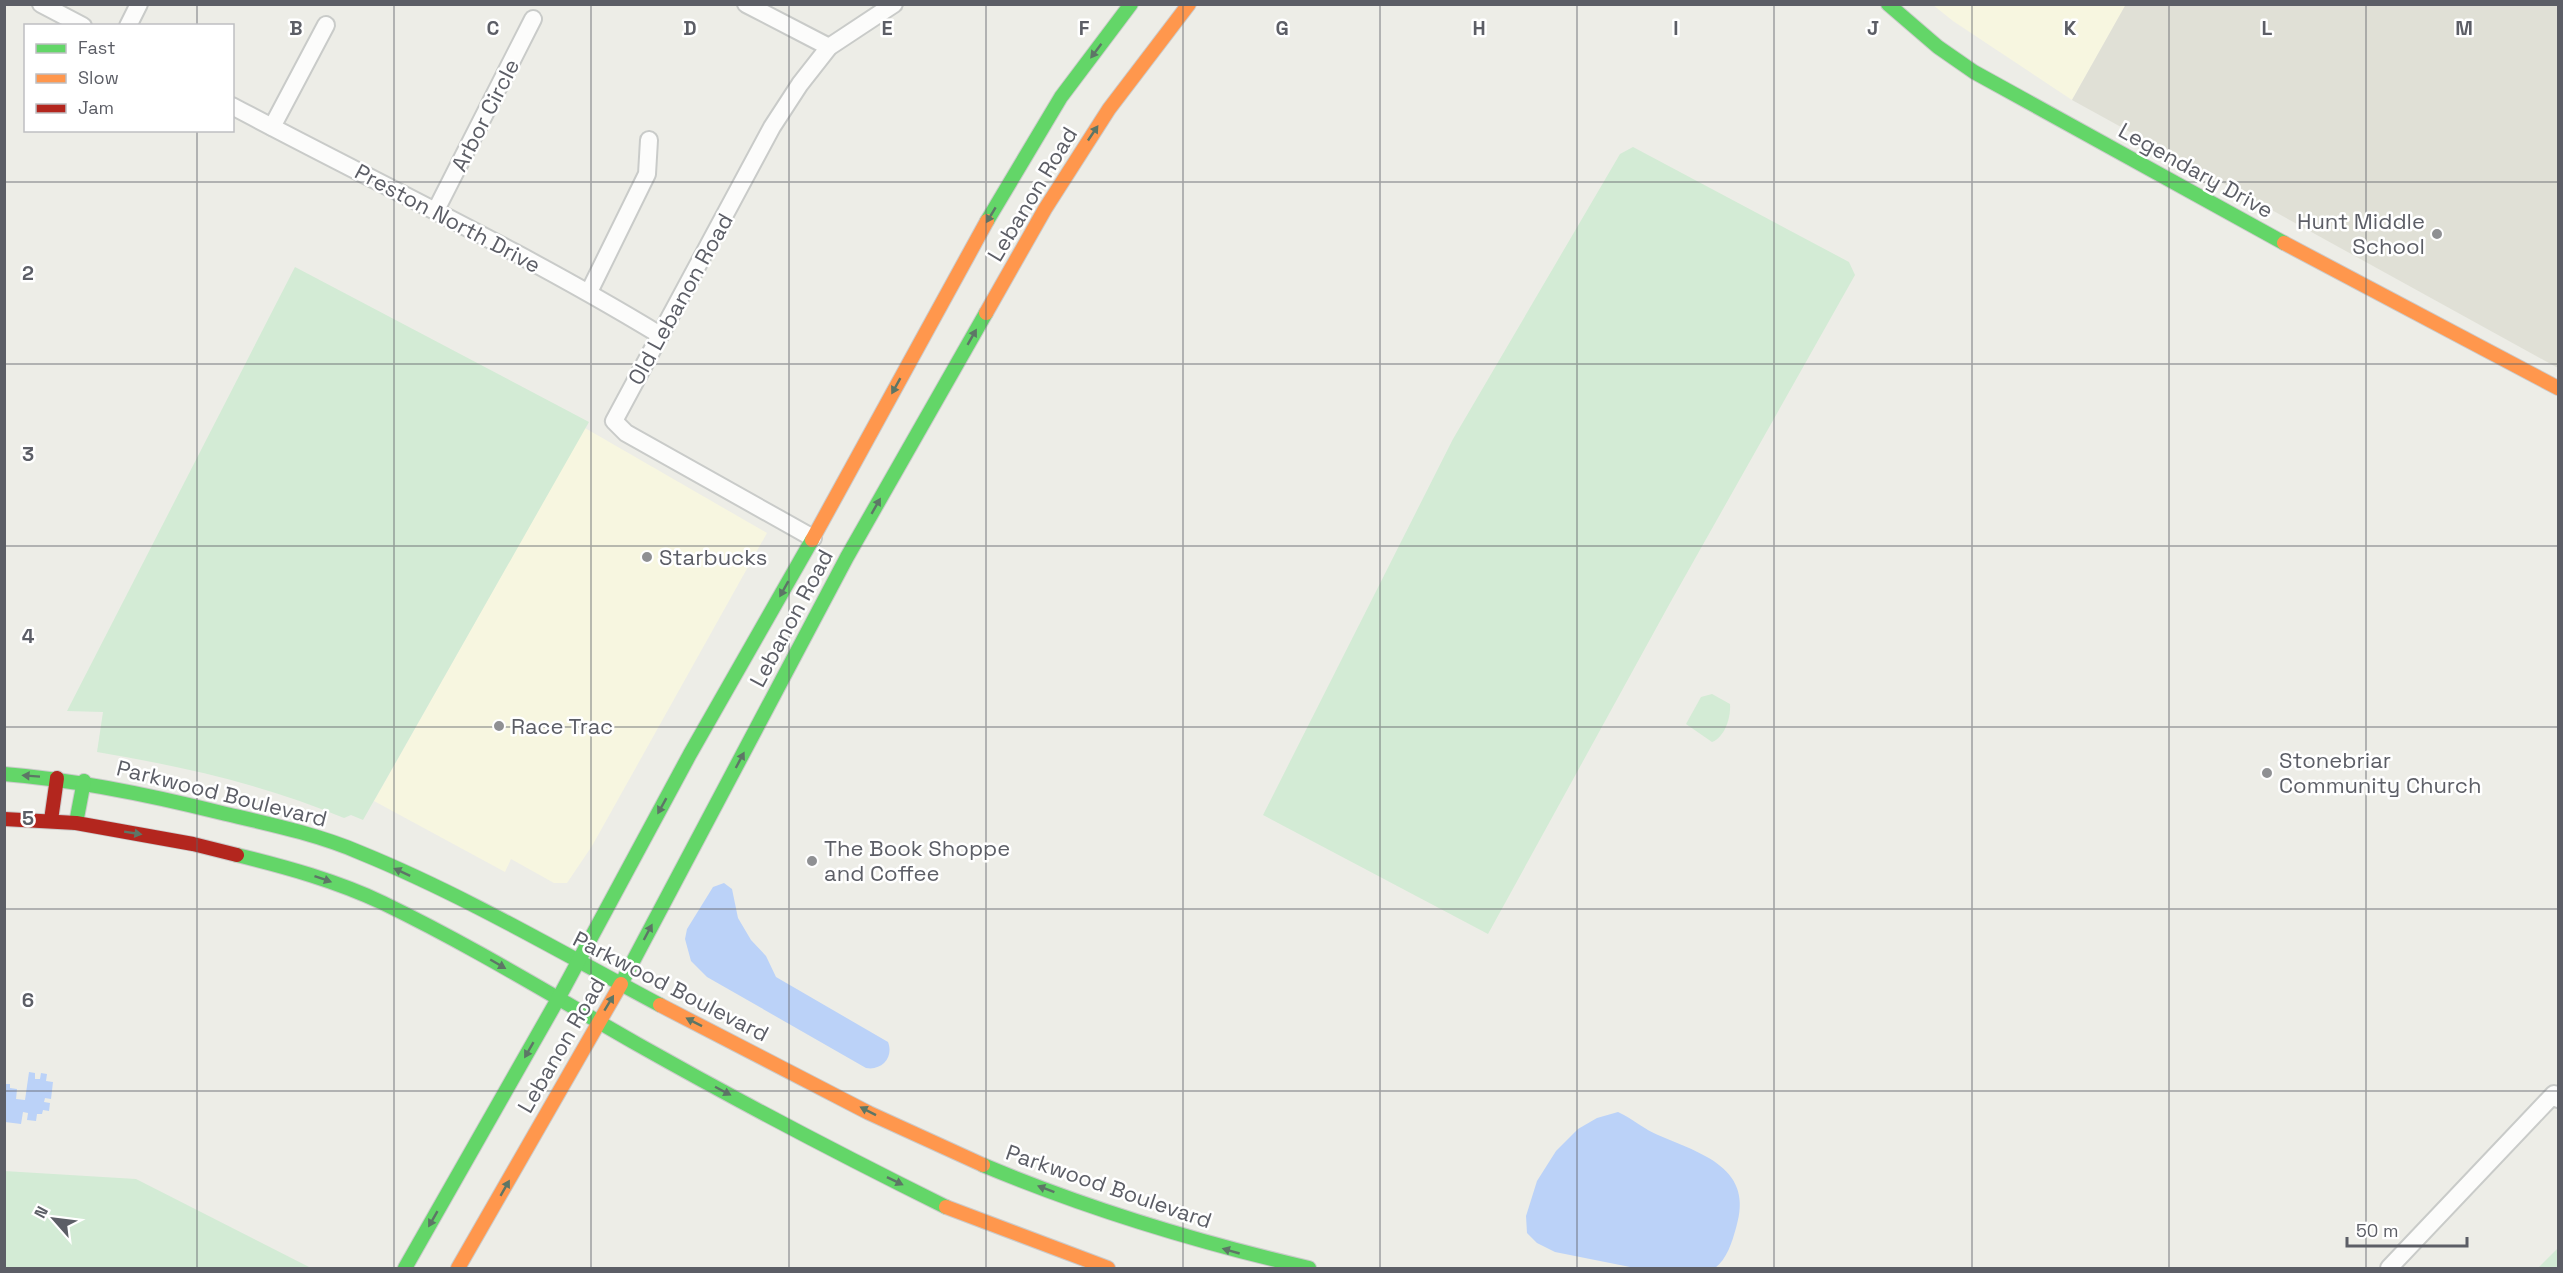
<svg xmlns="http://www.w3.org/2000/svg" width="2563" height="1273" viewBox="0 0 2563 1273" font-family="'Space Grotesk',sans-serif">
  <rect width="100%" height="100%" fill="#edede7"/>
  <g fill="#f7f6e0">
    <polygon points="1933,5 2126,5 2072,100 1953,21"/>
    <polygon points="585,428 767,533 592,846 567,883 554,883 511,859 505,872 374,801"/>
  </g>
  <polygon fill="#e0e0d6" points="2126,4 2558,5 2558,368 2072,100"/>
  <g fill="#d3ebd5">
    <polygon points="1633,147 1849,262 1855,275 1670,603 1488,934 1263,815 1453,439 1620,154"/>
    <path d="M 295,267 L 589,422 L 363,820 L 351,815 L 344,818 C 266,785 181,766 97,752 L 103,712 L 67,711 Z"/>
    <path d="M 1712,694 L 1730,704 C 1731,717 1725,737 1712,742 L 1686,724 L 1701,697 Z"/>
    <polygon points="4,1171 136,1179 311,1268 5,1268"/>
    <polygon points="2558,1248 2558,1268 2538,1268"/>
  </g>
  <g fill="#bbd2f8">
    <path d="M 724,883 L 732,889 L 738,918 L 751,940 L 766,956 L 776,977 L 888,1042 C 894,1057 882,1071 866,1068 L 707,977 L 691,961 L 685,939 L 687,929 L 713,887 Z"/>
    <polygon points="29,1072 35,1073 35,1079 40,1079 41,1073 47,1074 46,1081 53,1082 51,1099 45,1098 44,1102 50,1103 49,1111 43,1110 42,1114 37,1114 36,1121 27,1120 28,1113 23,1112 21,1124 5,1122 5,1084 10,1084 10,1088 17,1089 16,1099 25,1100"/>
    <path d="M 1618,1112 C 1633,1119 1645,1130 1658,1135 C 1702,1154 1755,1168 1736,1228 C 1732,1242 1727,1259 1715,1268 L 1635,1268 L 1555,1252 L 1537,1243 L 1527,1233 L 1526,1216 L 1537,1181 L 1556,1151 L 1578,1129 L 1597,1118 Z"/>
  </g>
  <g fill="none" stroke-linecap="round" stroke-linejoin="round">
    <defs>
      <g id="street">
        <polyline points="41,4 83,26"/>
        <polyline points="746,4 829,47"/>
        <polyline points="128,26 139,4"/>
        <path d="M 232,106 C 375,182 522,251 660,335"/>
        <polyline points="272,127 326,25"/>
        <polyline points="436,210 533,19"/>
        <polyline points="589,292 647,174 649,140"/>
        <polyline points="813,538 626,433 614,421 772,127 800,84 829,47 894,4"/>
        <polyline points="2389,1268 2554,1094 2558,1099"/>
      </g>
      <g id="fast">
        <polyline points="1888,4 1938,47 1974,72 2284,243"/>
        <polyline points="987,221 1061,97 1131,4"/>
        <path d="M 4,774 C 78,780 150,795 222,813 C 269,824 317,834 361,853 C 464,895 562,953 660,1005"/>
        <polyline points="76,823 84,781"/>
        <path d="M 237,855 C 286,867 337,881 383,903 C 470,945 553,996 637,1044 C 738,1101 841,1155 946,1207"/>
        <polyline points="621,984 847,557 986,313"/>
        <path d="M 983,1165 C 1088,1209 1197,1242 1309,1268"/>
        <polyline points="405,1268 558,999 690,754 812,540"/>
      </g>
      <g id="slow">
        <polyline points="2284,243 2558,388"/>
        <polyline points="986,313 1045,209 1109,109 1189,4"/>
        <polyline points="812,540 987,221"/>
        <polyline points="660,1005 869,1113 983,1165"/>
        <polyline points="946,1207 1108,1268"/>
        <polyline points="458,1268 621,984"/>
      </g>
      <g id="jam">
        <polyline points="4,819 76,823 193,844 237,855"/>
        <polyline points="51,820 57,778"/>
      </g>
    </defs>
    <use href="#street" stroke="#c9cbc9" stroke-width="20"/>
    <use href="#fast" stroke="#cbcbcb" stroke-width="16"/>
    <use href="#slow" stroke="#cbcbcb" stroke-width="16"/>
    <use href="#jam" stroke="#cbcbcb" stroke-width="16"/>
    <use href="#street" stroke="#fcfcfb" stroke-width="16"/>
    <use href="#fast" stroke="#63d668" stroke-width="14"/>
    <use href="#slow" stroke="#ff974d" stroke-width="14"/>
    <use href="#jam" stroke="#b3261e" stroke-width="14"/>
  </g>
  <defs><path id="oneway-solid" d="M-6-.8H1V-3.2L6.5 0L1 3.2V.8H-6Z" transform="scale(1.5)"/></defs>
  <g fill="#5d7666">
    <use href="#oneway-solid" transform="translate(1096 51) rotate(127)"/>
    <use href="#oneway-solid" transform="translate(1093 133) rotate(-56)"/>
    <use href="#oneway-solid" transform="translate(991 215) rotate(121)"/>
    <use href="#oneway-solid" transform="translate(972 337) rotate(-60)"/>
    <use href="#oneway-solid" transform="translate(896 386) rotate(119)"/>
    <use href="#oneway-solid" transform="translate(876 506) rotate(-60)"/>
    <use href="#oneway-solid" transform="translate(784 589) rotate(119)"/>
    <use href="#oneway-solid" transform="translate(740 760) rotate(-62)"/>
    <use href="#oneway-solid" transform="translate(31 776) rotate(-176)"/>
    <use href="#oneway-solid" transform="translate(662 806) rotate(119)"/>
    <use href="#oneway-solid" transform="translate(133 833) rotate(9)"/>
    <use href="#oneway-solid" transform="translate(402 872) rotate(-155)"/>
    <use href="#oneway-solid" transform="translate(323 879) rotate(19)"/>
    <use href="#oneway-solid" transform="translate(648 932) rotate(-62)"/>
    <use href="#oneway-solid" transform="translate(498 964) rotate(30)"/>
    <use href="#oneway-solid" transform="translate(609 1003) rotate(-59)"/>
    <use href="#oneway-solid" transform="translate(694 1022) rotate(-153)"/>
    <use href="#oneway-solid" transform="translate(529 1050) rotate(120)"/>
    <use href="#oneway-solid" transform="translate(723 1091) rotate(28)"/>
    <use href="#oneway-solid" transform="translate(868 1111) rotate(-153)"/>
    <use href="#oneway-solid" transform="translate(895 1181) rotate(26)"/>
    <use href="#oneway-solid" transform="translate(505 1188) rotate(-60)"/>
    <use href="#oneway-solid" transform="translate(1046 1189) rotate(-159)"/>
    <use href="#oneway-solid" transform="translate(433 1219) rotate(120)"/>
    <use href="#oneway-solid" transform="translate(1231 1251) rotate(-164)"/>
  </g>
  <path fill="none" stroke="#5c5e66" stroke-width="1.5" stroke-opacity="0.55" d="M 197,4 L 197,26M 394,4 L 394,1268M 591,4 L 591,1268M 789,4 L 789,1268M 986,4 L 986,1268M 1183,4 L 1183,1268M 1380,4 L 1380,1268M 1577,4 L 1577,1268M 1774,4 L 1774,1268M 1972,4 L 1972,1268M 2169,4 L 2169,1268M 2366,4 L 2366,1268M 197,130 L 197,1268M 4,182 L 2558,182M 4,364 L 2558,364M 4,546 L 2558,546M 4,727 L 2558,727M 4,909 L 2558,909M 4,1091 L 2558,1091"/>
  <g fill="#8f9093" stroke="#fff" stroke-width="2">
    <circle cx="2437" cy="234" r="6"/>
    <circle cx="647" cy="557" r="6"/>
    <circle cx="499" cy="726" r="6"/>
    <circle cx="2267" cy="773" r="6"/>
    <circle cx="812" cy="861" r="6"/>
  </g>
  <g text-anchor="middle" stroke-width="5" stroke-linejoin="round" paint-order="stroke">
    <g font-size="22" fill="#5c5e66" stroke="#fff">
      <text transform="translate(485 115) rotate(-63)" y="8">Arbor Circle</text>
      <text transform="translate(2196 170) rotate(29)" y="8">Legendary Drive</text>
      <text transform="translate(1032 194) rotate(-59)" y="8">Lebanon Road</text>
      <text transform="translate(448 218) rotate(28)" y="8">Preston North Drive</text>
      <text transform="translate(680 299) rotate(-61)" y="8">Old Lebanon Road</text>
      <text transform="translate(791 618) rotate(-62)" y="8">Lebanon Road</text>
      <text transform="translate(222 793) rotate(14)" y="8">Parkwood Boulevard</text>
      <text transform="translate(671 986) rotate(27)" y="8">Parkwood Boulevard</text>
      <text transform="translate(561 1045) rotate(-60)" y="8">Lebanon Road</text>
      <text transform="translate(1109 1186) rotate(19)" y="8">Parkwood Boulevard</text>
    </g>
    <g font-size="22" fill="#5c5e66" stroke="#fff" text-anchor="start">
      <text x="2425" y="229" text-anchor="end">Hunt Middle<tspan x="2425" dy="25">School</tspan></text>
      <text x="659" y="565">Starbucks</text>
      <text x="511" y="734">Race Trac</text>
      <text x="2279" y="768">Stonebriar<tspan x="2279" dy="25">Community Church</tspan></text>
      <text x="824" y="856">The Book Shoppe<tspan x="824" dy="25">and Coffee</tspan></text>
    </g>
  </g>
  <g font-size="20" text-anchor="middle" font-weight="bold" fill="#5c5e66" stroke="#fff" stroke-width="5" stroke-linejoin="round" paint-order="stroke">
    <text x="296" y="35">B</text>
    <text x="493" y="35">C</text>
    <text x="690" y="35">D</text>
    <text x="887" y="35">E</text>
    <text x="1084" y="35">F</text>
    <text x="1282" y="35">G</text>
    <text x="1479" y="35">H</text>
    <text x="1676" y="35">I</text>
    <text x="1873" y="35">J</text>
    <text x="2070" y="35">K</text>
    <text x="2267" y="35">L</text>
    <text x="2464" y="35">M</text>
    <text x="28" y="280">2</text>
    <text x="28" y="461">3</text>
    <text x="28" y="643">4</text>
    <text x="28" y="825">5</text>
    <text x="28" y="1007">6</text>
  </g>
  <rect width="2563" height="1273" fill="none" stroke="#5c5e66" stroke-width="12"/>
  <rect x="24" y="24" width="210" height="108" fill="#ffffff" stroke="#bebfc2" stroke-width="1.5"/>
  <rect x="36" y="44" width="30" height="9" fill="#63d668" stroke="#bebfc2" stroke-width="1.5"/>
  <text x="78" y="54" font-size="18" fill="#5c5e66">Fast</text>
  <rect x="36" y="74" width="30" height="9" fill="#ff974d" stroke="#bebfc2" stroke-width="1.5"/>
  <text x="78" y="84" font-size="18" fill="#5c5e66">Slow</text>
  <rect x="36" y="104" width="30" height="9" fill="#b3261e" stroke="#bebfc2" stroke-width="1.5"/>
  <text x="78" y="114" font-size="18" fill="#5c5e66">Jam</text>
  <g transform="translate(54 1219) rotate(298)" stroke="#ffffff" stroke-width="4.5" paint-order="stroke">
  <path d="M0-4.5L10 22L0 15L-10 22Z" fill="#5c5e66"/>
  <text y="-9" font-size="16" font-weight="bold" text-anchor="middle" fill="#5c5e66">N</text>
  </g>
  <path d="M2347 1237v9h120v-9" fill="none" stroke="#5c5e66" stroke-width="3"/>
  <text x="2356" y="1237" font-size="18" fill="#5c5e66" stroke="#ffffff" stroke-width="4.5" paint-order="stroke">50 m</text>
</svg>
